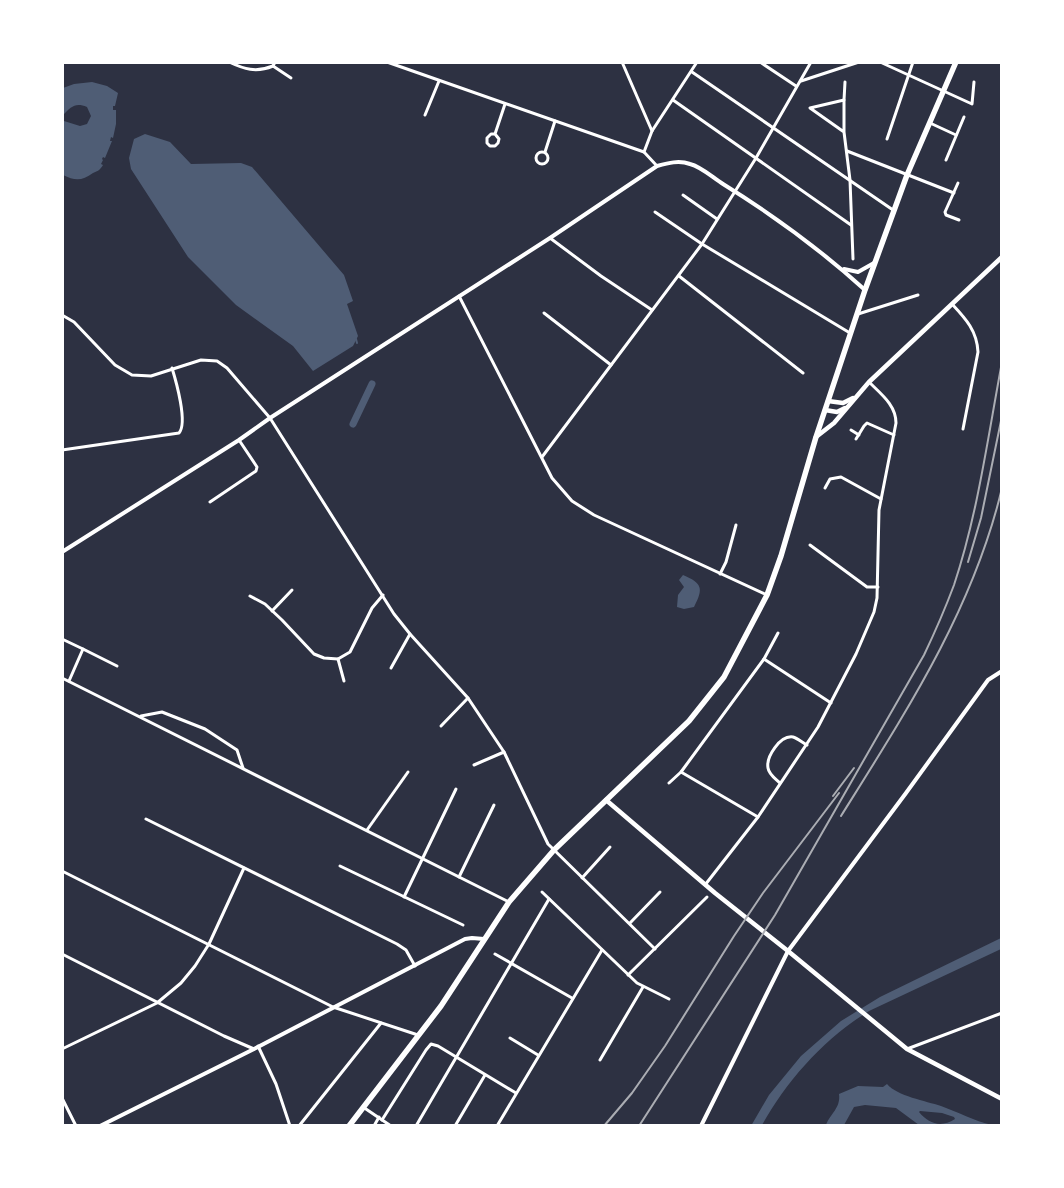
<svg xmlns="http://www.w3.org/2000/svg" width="1064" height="1188" viewBox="0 0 1064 1188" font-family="'DM Sans',sans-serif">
  <rect width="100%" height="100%" fill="#2d3142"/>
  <g fill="#4f5d75" fill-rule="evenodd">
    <path d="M 92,82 L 107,86 L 118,93 L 115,106 L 113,106 L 113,110 L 116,110 L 116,124 L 113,138 L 111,137 L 110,141 L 112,141 L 105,158 L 103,157 L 102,159 L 103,160 L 101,164 L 103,165 C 100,170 98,171 93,173 C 82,181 75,181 63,175 L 63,116 L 64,121 L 80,126 L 87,124 L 91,116 L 87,107 C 75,102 71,107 63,115 L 63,88 L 74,84 Z"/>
    <polygon points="145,134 170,142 191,164 241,163 252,167 344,275 353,301 347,304 358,336 353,346 313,371 293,346 236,305 188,257 131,169 129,158 134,139"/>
    <path d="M 683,575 C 702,583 704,588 694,607 L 684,609 L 677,607 L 678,595 L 684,587 L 679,580 Z"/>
    <path d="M 1001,938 L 1001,949 L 869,1011 C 824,1039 788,1079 762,1125 L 751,1126 L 769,1095 L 801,1056 L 841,1021 L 880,997 Z"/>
    <path d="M 887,1084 C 897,1096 926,1101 941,1106 C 958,1112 974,1121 992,1125 L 919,1125 L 896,1108 L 865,1105 L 854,1107 L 844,1125 L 826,1125 C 830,1114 841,1108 839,1094 L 858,1086 L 883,1087 ZM 920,1111 L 942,1113 L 954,1117 L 955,1119 C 941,1128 929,1124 919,1112 Z"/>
  </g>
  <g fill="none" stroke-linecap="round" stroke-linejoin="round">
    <polyline stroke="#4f5d75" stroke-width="2" points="356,339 357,343"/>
    <polyline stroke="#4f5d75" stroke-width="7" points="353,424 372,384"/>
    <g stroke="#fff" stroke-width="3">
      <path d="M 229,62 C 244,69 256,73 273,66"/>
      <polyline points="275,62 273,66 291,78"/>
      <polyline points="387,62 644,152 657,166"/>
      <polyline points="622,62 652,131"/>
      <polyline points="760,62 796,86"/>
      <polyline points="880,62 972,104 974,82"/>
      <polyline points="692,72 893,210"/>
      <polyline points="801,81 859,62"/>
      <polyline points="673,100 851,225"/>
      <polyline points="844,100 845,82"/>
      <polyline points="425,115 439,81"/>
      <polyline points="930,123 956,135"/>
      <polyline points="844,132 844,100 810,108 844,132 850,180 853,259"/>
      <polyline points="495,134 491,134 487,138 487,143 490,146 495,146 498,143 499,139 495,134 505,104"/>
      <polyline points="887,139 913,62"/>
      <polyline points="847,151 954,193"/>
      <circle cx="542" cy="158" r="6"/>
      <polyline points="545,152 555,121"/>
      <polyline points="644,152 652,131 697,62"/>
      <polyline points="946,160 964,117"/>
      <polyline points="958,183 945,212 946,215 959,220"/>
      <polyline points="683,195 717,219"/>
      <polyline points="655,212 702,244 850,333"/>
      <polyline points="550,238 601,276 652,310"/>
      <polyline points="679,276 803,373"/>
      <polyline points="459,296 552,478 572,501 594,515 767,595"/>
      <path d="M 952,304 C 966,319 977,331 978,352 L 963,429"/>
      <polyline points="544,313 611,365"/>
      <polyline points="858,314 918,295"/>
      <polyline points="62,315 74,322 115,365 132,375 151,376 201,360 217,361 227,368 270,418 394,614 410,634 468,698 504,752 548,844 655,949"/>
      <polyline points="851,430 859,435"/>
      <polyline points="856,439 864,426 867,423 894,435"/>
      <path d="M 62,450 L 179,433 C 188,423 176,381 172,368"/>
      <polyline points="542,457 702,244 756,158 811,62"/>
      <polyline points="825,488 830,479 841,477 881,499"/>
      <polyline points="210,502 256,471 257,467 239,440"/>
      <polyline points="810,545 867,587 878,587"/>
      <polyline points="720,574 726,562 736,525"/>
      <polyline points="250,596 265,604 282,620 314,654 324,658 338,659 350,652 372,608 383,595"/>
      <polyline points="272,611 292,590"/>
      <polyline points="62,639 83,649 69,681"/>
      <polyline points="83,649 117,666"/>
      <polyline points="338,659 344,681"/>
      <polyline points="764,659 831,703"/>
      <polyline points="391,668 410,634"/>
      <polyline points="62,678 509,902"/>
      <polyline points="141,716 162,712 205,729 237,750 243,768"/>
      <polyline points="441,726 468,698"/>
      <polyline points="474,765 504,752"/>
      <polyline points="681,772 758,817"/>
      <polyline points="669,783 681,772 764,659 778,633"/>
      <path d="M 780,783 C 776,779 769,775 768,768 C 766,757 780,735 793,737 C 797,738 803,743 807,745"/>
      <polyline points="146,819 397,944 406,950 415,966"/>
      <polyline points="367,830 408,772"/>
      <polyline points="340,866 463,925"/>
      <polyline points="62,871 333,1007 418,1035"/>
      <polyline points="459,877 494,805"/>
      <polyline points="582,878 610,847"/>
      <path d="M 705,885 L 758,817 L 818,727 L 856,654 L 874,612 L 877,598 L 879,510 L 896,423 C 896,405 881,394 869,382"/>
      <polyline points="542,892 637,983 669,999"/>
      <polyline points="404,897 456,789"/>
      <polyline points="630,923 660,892"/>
      <polyline points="62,954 224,1036 254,1049"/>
      <polyline points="495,954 572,998"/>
      <polyline points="628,975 707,897"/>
      <polyline points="510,1038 538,1055"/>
      <polyline points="258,1046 276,1084 290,1126"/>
      <polyline points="62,1049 157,1003 181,983 195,966 209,944 244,868"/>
      <polyline points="907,1049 1002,1013"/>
      <polyline points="600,1060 643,987"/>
      <polyline points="62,1098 76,1126"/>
      <polyline points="363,1107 391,1126"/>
      <polyline points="382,1120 426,1050 431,1044 438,1046 516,1093"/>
      <polyline points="299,1126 381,1023"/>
      <polyline points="374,1126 379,1117"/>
      <polyline points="416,1126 549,899"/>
      <polyline points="455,1126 485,1075"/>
      <polyline points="497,1126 602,950"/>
    </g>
    <g stroke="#fff" stroke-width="4">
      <polyline points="844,269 858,272 874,263"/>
      <path d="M 62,552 L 239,440 L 270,418 L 550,238 L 657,166 C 668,163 679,160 690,164 C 702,167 713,178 723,184 C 773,215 822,251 865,290"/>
      <polyline points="100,1126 254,1049 465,939 472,938 484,939"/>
      <polyline points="701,1126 788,951 906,793 988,680 1002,671"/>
    </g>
    <g stroke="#fff" stroke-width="4.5">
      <polyline points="828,401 843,403 853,398"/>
      <polyline points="825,410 837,412 845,408"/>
      <polyline points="816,437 834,423 869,382 1002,257"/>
      <polyline points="606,800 715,893 788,951 907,1049 1002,1099"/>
    </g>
    <polyline stroke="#fff" stroke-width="5.5" points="349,1126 441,1006 509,902 554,850 689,721 724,677 767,595 781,556 816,437 865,290 907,175 956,62"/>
    <g stroke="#abadb3" stroke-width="2">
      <polyline points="968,562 981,518 1002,416"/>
      <polyline points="833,796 854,768"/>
      <path d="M 841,816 C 906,712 973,610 1002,488"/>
      <polyline points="604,1126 632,1093 665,1046 734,936 763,893 839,793"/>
      <path d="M 639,1126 L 775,915 L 924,655 C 935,632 945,609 954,585 C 978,513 988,436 1002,362"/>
    </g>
  </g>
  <rect width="1064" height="1188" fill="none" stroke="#ffffff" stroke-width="128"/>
</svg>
